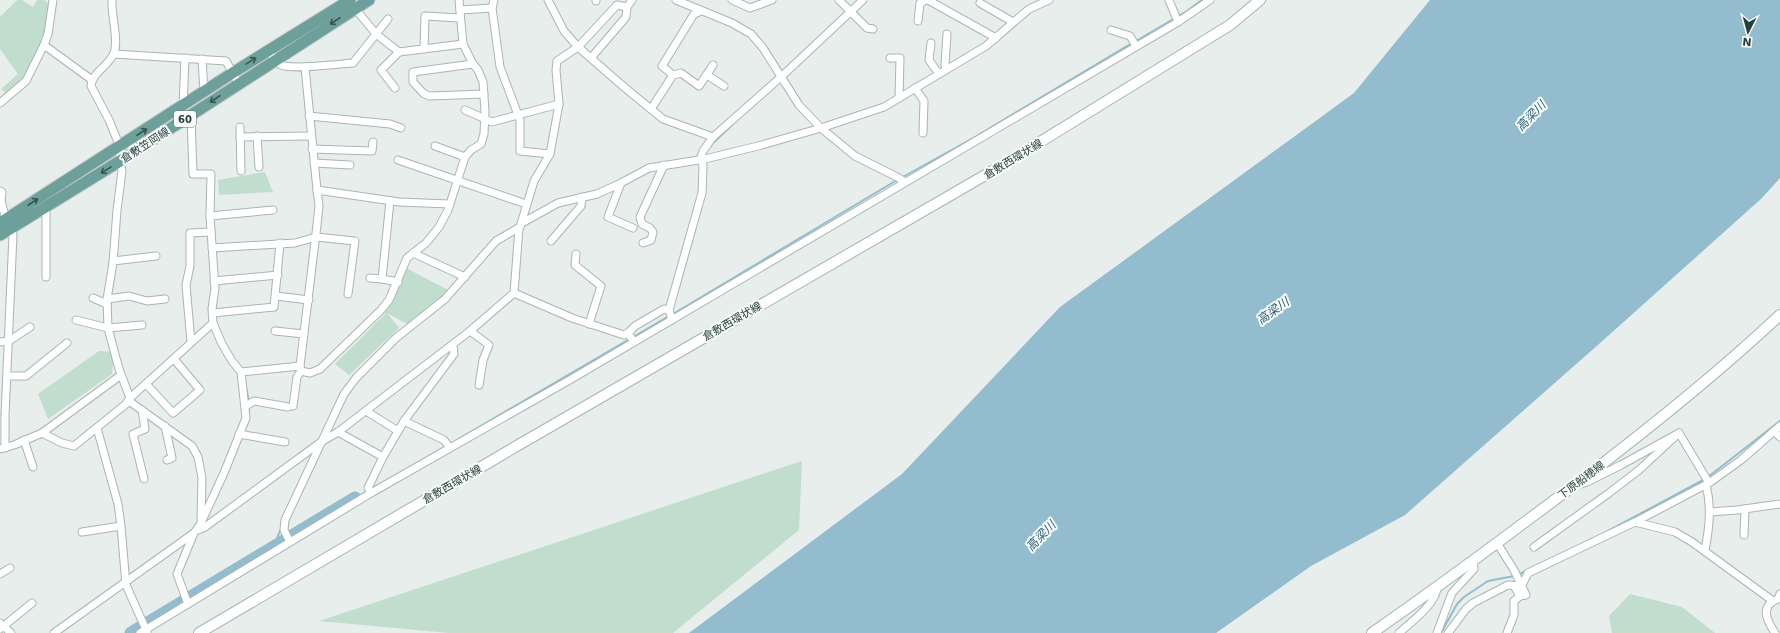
<svg xmlns="http://www.w3.org/2000/svg" width="1780" height="633" viewBox="0 0 1780 633" font-family="'DejaVu Sans','Noto Sans JP',sans-serif">
  <rect width="100%" height="100%" fill="#e7eeec"/>
  <g fill="#c1ddcd">
    <polygon points="17,0 22,0 33,7 37,0 44,0 49,4 43,40 26,75 6,93 1,89 18,74 0,49 0,15 1,16"/>
    <polygon points="265,172 273,192 219,195 218,180"/>
    <polygon points="404,267 448,290 407,324 387,313 399,328 349,375 335,364 386,313 381,310"/>
    <polygon points="99,351 114,352 112,374 48,419 38,394"/>
    <polygon points="802,461 799,530 673,633 449,633 319,621"/>
    <polygon points="1630,594 1682,607 1715,633 1612,633 1609,616"/>
  </g>
  <polygon fill="#93bcce" points="1430,0 1780,0 1780,178 1762,198 1599,344 1405,515 1311,566 1216,633 689,633 902,474 1060,307 1354,93"/>
  <g fill="none" stroke-linecap="round" stroke-linejoin="round">
    <g stroke="#93bcce" stroke-width="2">
      <polyline points="1136,41 1187,11 1202,0"/>
      <polyline points="711,145 733,124"/>
      <polyline points="901,178 975,137 1132,43"/>
      <polyline points="436,302 445,294"/>
      <polyline points="673,314 897,180"/>
      <polyline points="290,370 296,370"/>
      <polyline points="245,381 249,403"/>
      <polyline points="249,420 249,407"/>
      <polyline points="450,444 669,316"/>
      <polyline points="1708,477 1780,421"/>
      <polyline points="391,478 446,446"/>
      <polyline points="355,498 368,491"/>
      <polyline points="1608,531 1705,479"/>
      <polyline points="274,546 282,526"/>
      <polyline points="1518,575 1527,570"/>
      <polyline points="60,633 85,615"/>
      <polyline points="1441,633 1457,604 1464,597 1488,581 1514,576"/>
    </g>
    <polyline stroke="#93bcce" stroke-width="13" points="131,633 355,498"/>
    <defs>
      <g id="street">
        <path d="M 112,0 C 111,15 119,40 114,53 C 109,66 92,72 91,86 L 109,120 L 120,147 L 120,161 L 122,171 L 117,210 L 113,263 L 107,299 L 108,328 L 119,369 L 130,398"/>
        <polyline points="494,0 492,8 500,67 520,120 520,151 550,154"/>
        <polyline points="548,0 564,31 578,47 624,87 663,119 713,137"/>
        <polyline points="596,0 596,1"/>
        <polyline points="676,0 732,23 751,34 763,48 799,105 821,128 855,156 897,177 905,182"/>
        <polyline points="732,0 750,8 772,0"/>
        <polyline points="839,0 867,28 873,29"/>
        <polyline points="928,0 996,38"/>
        <polyline points="1169,0 1178,22"/>
        <polyline points="980,3 1013,22"/>
        <polyline points="353,6 376,34 399,52"/>
        <polyline points="460,10 492,8"/>
        <polyline points="918,21 920,3 926,0"/>
        <polyline points="1111,30 1130,36 1136,46"/>
        <polyline points="931,43 929,60 939,74"/>
        <polyline points="44,45 92,80"/>
        <polyline points="424,49 425,16 460,18"/>
        <path d="M 269,50 C 272,56 275,62 281,65 C 291,70 340,64 353,63 L 388,19"/>
        <polyline points="114,54 226,61 239,84"/>
        <polyline points="591,58 626,17 627,7 632,0"/>
        <polyline points="890,58 900,58 899,98"/>
        <polyline points="202,59 204,92"/>
        <polyline points="473,64 413,72 413,82 423,93 429,96 484,94"/>
        <polyline points="305,67 317,190 399,202 450,204"/>
        <polyline points="946,69 945,65 947,34"/>
        <polyline points="673,75 681,73 699,86 713,65"/>
        <polyline points="707,75 724,86"/>
        <polyline points="395,88 381,70 399,52 463,44"/>
        <polyline points="915,88 924,101 923,133"/>
        <polyline points="0,103 26,81 44,45 48,34 53,0"/>
        <polyline points="183,106 185,58"/>
        <polyline points="651,109 673,75 662,66 694,14 701,11"/>
        <polyline points="465,110 492,122 559,104"/>
        <polyline points="191,115 193,174 211,174 210,216 215,288 212,309 213,323"/>
        <polyline points="309,116 390,124 401,128"/>
        <polyline points="240,127 241,171"/>
        <polyline points="257,136 259,167"/>
        <polyline points="240,137 311,136"/>
        <polyline points="435,146 465,157"/>
        <polyline points="312,149 372,151 373,142"/>
        <polyline points="398,160 526,204"/>
        <polyline points="314,163 350,165"/>
        <polyline points="621,183 608,217 633,228"/>
        <polyline points="0,191 2,192 1,200"/>
        <polyline points="0,201 1,200 6,220 11,228 13,235 5,415 5,448"/>
        <polyline points="390,201 382,279 398,282"/>
        <polyline points="210,216 273,210"/>
        <polyline points="522,223 558,203 597,194 619,184 649,168 705,159 762,145 821,128 884,107 986,46 1029,9 1049,0"/>
        <polyline points="551,241 581,206 582,197"/>
        <polyline points="643,243 651,240 653,232 650,228 642,224 640,217 664,165"/>
        <polyline points="212,248 295,243 316,237 355,241 348,294"/>
        <polyline points="413,253 465,277"/>
        <polyline points="576,254 575,265 601,286 589,324"/>
        <polyline points="113,261 156,256"/>
        <polyline points="46,277 46,207"/>
        <polyline points="370,278 382,279"/>
        <polyline points="214,281 278,275"/>
        <polyline points="514,293 572,318 624,335 628,333 634,342"/>
        <polyline points="276,296 309,300"/>
        <polyline points="93,298 107,304"/>
        <polyline points="107,299 129,296 147,301 165,299"/>
        <polyline points="213,313 274,307 280,243"/>
        <polyline points="76,320 108,328 142,325"/>
        <polyline points="672,320 669,310 702,193 703,166 701,157 703,151 713,137 781,77 863,0"/>
        <polyline points="275,331 304,334"/>
        <polyline points="470,331 514,293 519,228"/>
        <polyline points="628,333 635,326 664,309 669,310"/>
        <polyline points="0,342 9,341 30,327"/>
        <polyline points="191,342 186,285 190,266 190,233 211,232"/>
        <polyline points="300,366 317,225 319,206 317,190"/>
        <polyline points="241,372 300,366 301,371 310,373 320,369 381,310 389,300 407,258 426,243 439,227 448,210 465,157 471,150 481,144 484,134 485,112 483,82 478,70 473,64 463,44 459,0"/>
        <polyline points="8,376 26,376 67,343"/>
        <polyline points="146,384 173,413 200,390 174,359"/>
        <polyline points="129,401 192,446 198,457 202,478 201,519"/>
        <polyline points="246,406 254,401 288,407"/>
        <polyline points="293,406 297,377 301,371"/>
        <polyline points="142,410 145,429 133,434 144,479"/>
        <polyline points="366,411 398,431"/>
        <polyline points="404,421 444,440 450,448"/>
        <polyline points="165,426 172,458 167,460"/>
        <polyline points="97,428 118,504 121,526 126,585 147,632"/>
        <polyline points="1774,431 1780,437"/>
        <polyline points="338,432 383,457"/>
        <polyline points="42,433 121,375"/>
        <polyline points="239,434 285,442"/>
        <polyline points="24,440 33,467"/>
        <polyline points="0,449 14,445 42,433 62,443 74,446 126,404 130,398 213,323 222,344 232,361 241,372 246,418 224,473 200,525 194,533 54,633"/>
        <polyline points="1578,485 1587,482 1621,465 1679,433 1709,483"/>
        <polyline points="371,493 368,488 383,457 404,421 454,354 453,345"/>
        <polyline points="1710,512 1737,510 1780,504"/>
        <polyline points="1635,522 1675,532 1692,542 1773,601"/>
        <polyline points="198,530 205,527 321,442 338,432 470,331 489,345 483,360 479,385"/>
        <polyline points="82,532 121,526"/>
        <polyline points="1744,535 1745,509"/>
        <polyline points="290,542 284,530 285,520 344,394 356,378 396,338 445,299 496,241 520,227 534,181 550,154 559,104 556,70 557,61 578,47 617,5 627,7"/>
        <polyline points="1497,543 1514,570 1526,595 1520,596"/>
        <polyline points="1534,547 1609,493 1639,470 1679,433"/>
        <path d="M 1705,551 C 1709,528 1712,508 1706,485"/>
        <polyline points="0,574 10,568"/>
        <polyline points="1523,583 1528,573 1635,522 1709,483 1741,460 1780,426"/>
        <polyline points="188,604 177,574 194,533"/>
        <polyline points="0,623 11,633"/>
        <polyline points="0,629 32,603"/>
        <polyline points="140,633 371,493 573,378 1178,22 1210,0"/>
        <path d="M 1399,633 C 1410,623 1436,604 1437,588"/>
        <polyline points="1437,633 1452,593 1474,569 1473,560"/>
        <polyline points="1448,633 1466,609 1473,603 1508,585 1518,586"/>
        <polyline points="1507,633 1514,615 1514,601 1520,596 1514,586"/>
        <path d="M 1775,633 C 1767,621 1759,606 1778,599 L 1780,594"/>
      </g>
      <g id="secondary">
        <polyline points="199,633 515,447 1001,166 1230,25 1260,0"/>
        <path d="M 1372,633 C 1425,596 1477,558 1529,519 C 1616,455 1701,389 1780,315"/>
      </g>
      <g id="primary">
        <polyline points="0,223 234,72 350,0"/>
        <polyline points="0,235 120,161 369,0"/>
      </g>
    </defs>
    <use href="#street" stroke="#a9b6b4" stroke-width="9"/>
    <use href="#secondary" stroke="#a3b6b2" stroke-width="12"/>
    <use href="#primary" stroke="#c2c9c8" stroke-width="13"/>
    <use href="#street" stroke="#fff" stroke-width="7"/>
    <use href="#secondary" stroke="#fff" stroke-width="10"/>
    <use href="#primary" stroke="#6ea09b" stroke-width="11"/>
  </g>
  <defs><path id="oneway-shaft" d="M-6 0H5M1.5-3L5.5 0L1.5 3" fill="none" stroke-width="1.6" stroke-linecap="round" stroke-linejoin="round"/></defs>
  <g stroke="#385754">
    <use href="#oneway-shaft" transform="translate(335 21) rotate(147)"/>
    <use href="#oneway-shaft" transform="translate(251 61) rotate(-32)"/>
    <use href="#oneway-shaft" transform="translate(215 99) rotate(147)"/>
    <use href="#oneway-shaft" transform="translate(142 132) rotate(-33)"/>
    <use href="#oneway-shaft" transform="translate(106 170) rotate(148)"/>
    <use href="#oneway-shaft" transform="translate(33 202) rotate(-33)"/>
  </g>
  <g text-anchor="middle" stroke-width="4" stroke-linejoin="round" paint-order="stroke">
    <rect fill="#f7fbf9" stroke="#657775" stroke-width="1" x="174" y="111" width="22" height="16" rx="3"/>
    <g font-size="10" font-weight="bold" fill="#263f3c">
      <text x="185" y="123">60</text>
    </g>
    <g font-size="11" fill="#263f3c" stroke="#f7fbf9">
      <text transform="translate(145 145) rotate(-33)" y="4">倉敷笠岡線</text>
      <text transform="translate(1013 159) rotate(-31)" y="4">倉敷西環状線</text>
      <text transform="translate(732 321) rotate(-30)" y="4">倉敷西環状線</text>
      <text transform="translate(1581 480) rotate(-37)" y="4">下原船穂線</text>
      <text transform="translate(452 484) rotate(-30)" y="4">倉敷西環状線</text>
    </g>
    <g font-size="12" font-style="italic" fill="#245d78" stroke="#f7fbf9">
      <text transform="translate(1531 116) rotate(-46)" y="4">高梁川</text>
      <text transform="translate(1273 311) rotate(-36)" y="4">高梁川</text>
      <text transform="translate(1041 536) rotate(-46)" y="4">高梁川</text>
    </g>
  </g>
  <g transform="translate(1748 32) rotate(186)" stroke="#f7fbf9" stroke-width="3" paint-order="stroke">
  <path d="M0-3L7 15L0 10L-7 15Z" fill="#263f3c"/>
  <text y="-6" font-size="11" font-weight="bold" text-anchor="middle" fill="#263f3c">N</text>
  </g>
</svg>
